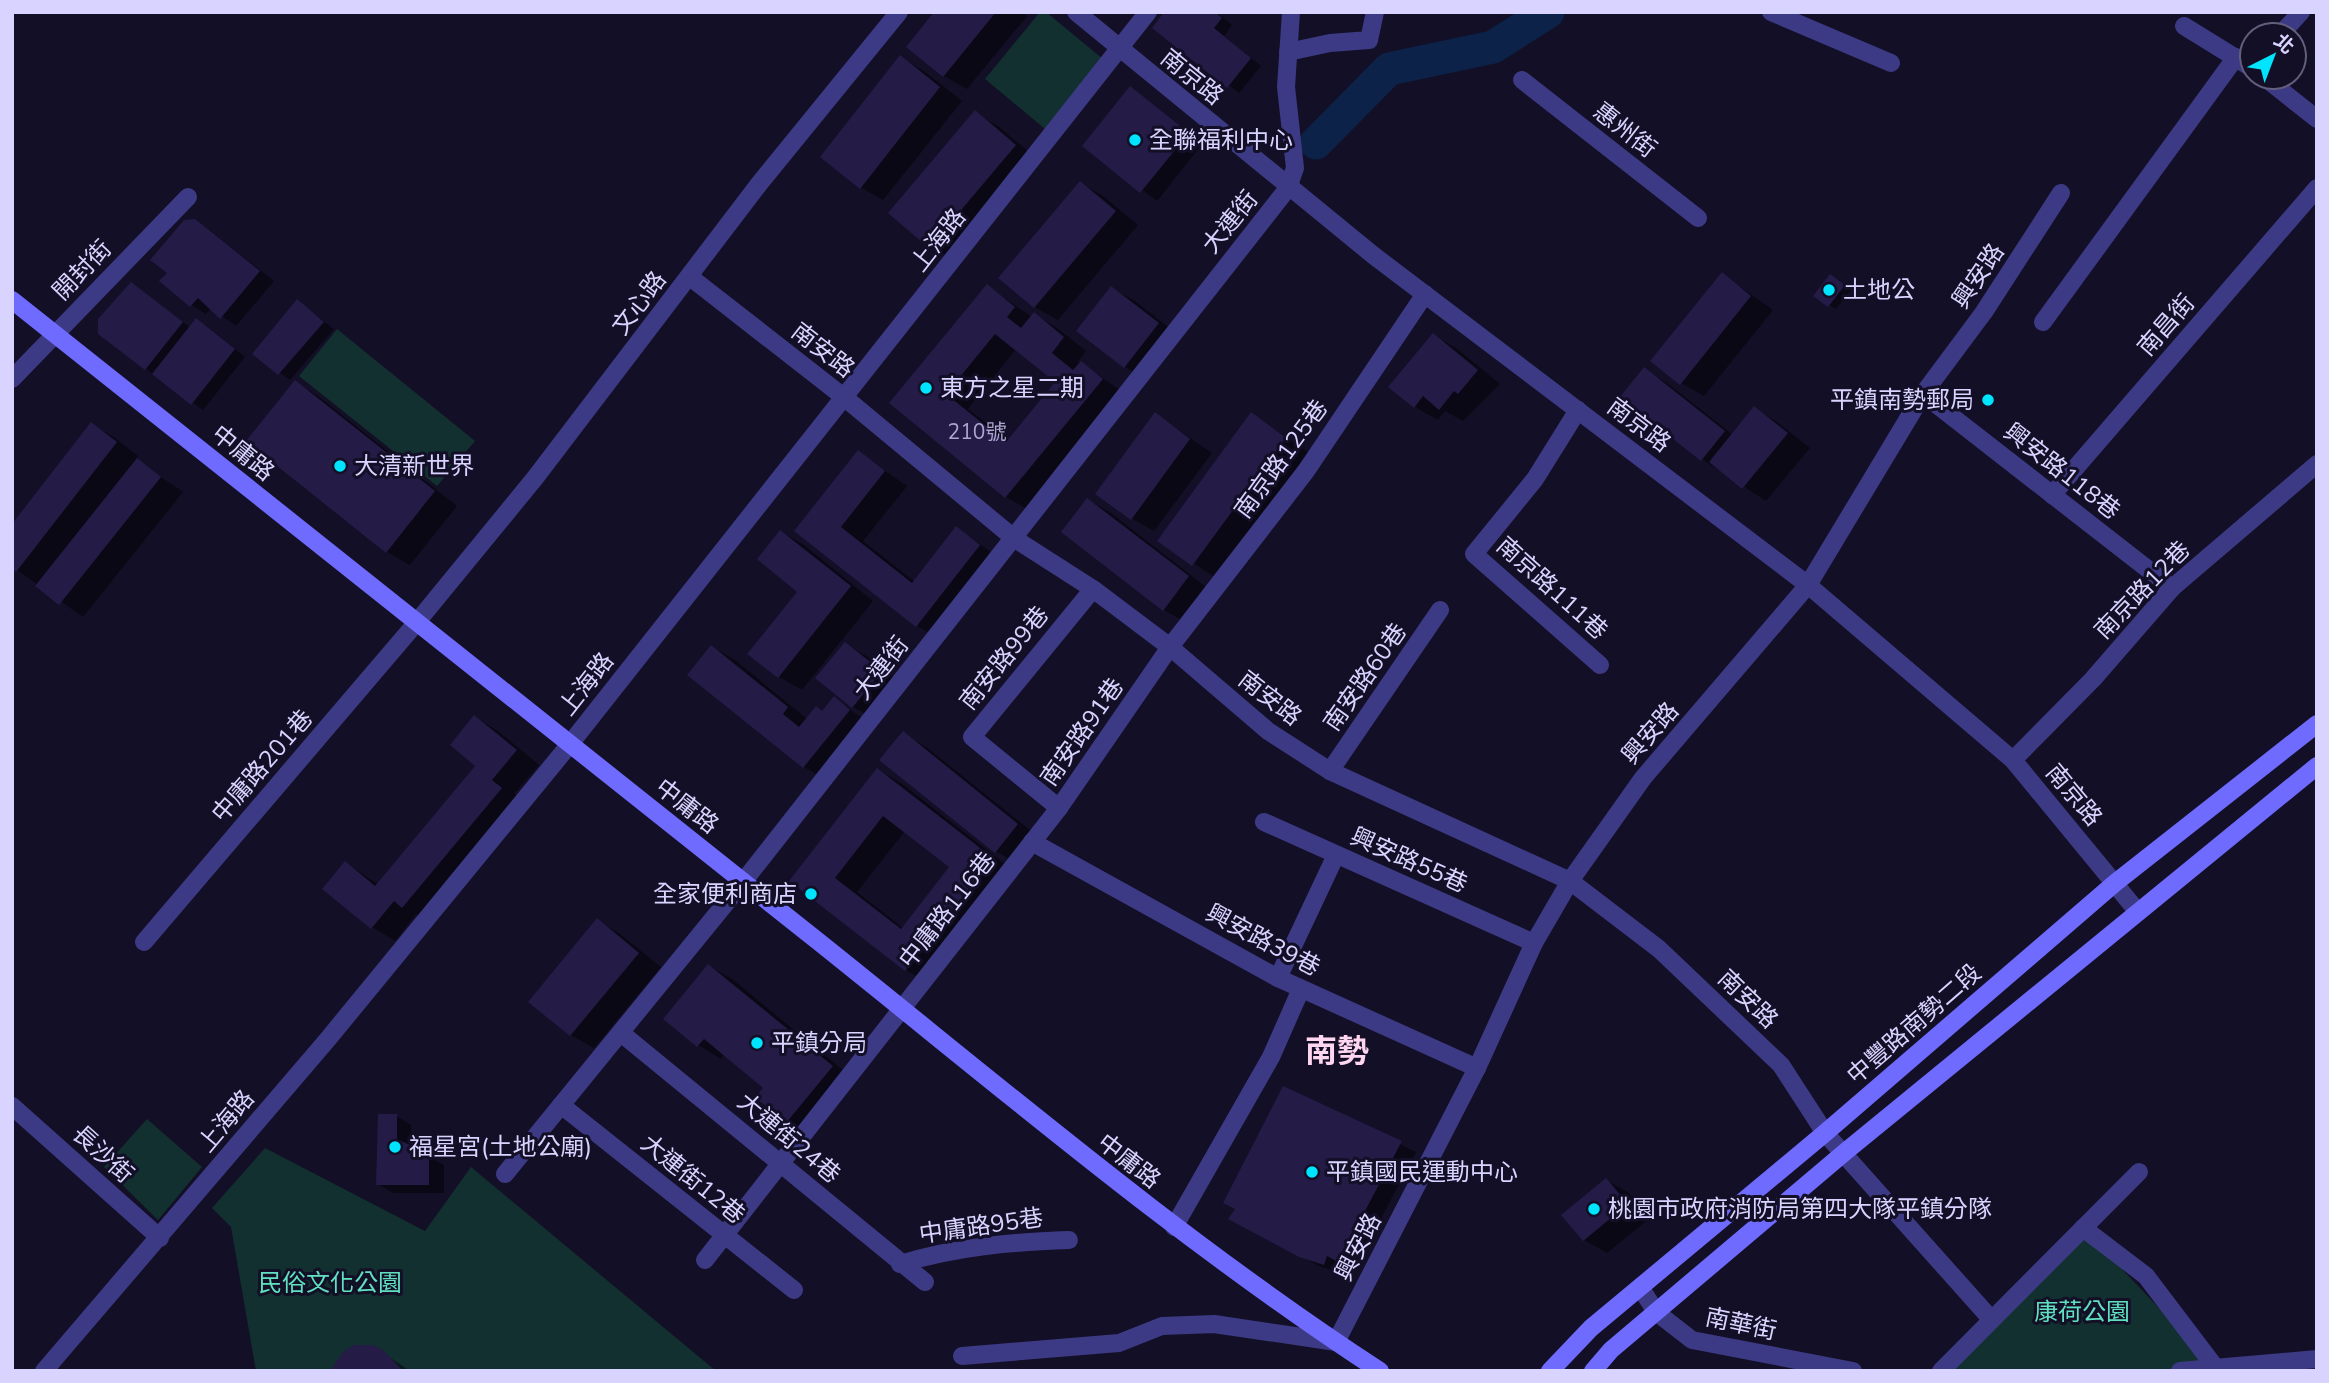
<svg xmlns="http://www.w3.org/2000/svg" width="2329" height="1383" viewBox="0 0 2329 1383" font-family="'Nunito Sans','Noto Sans TC',sans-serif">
  <rect width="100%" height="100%" fill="#130f26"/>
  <g fill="#12302f">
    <polygon points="1040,12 1046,12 1109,64 1051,134 985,79"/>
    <polygon points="337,329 475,441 437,486 299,376"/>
    <polygon points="147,1119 202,1167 158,1220 104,1167"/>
    <polygon points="265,1148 425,1231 471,1167 716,1371 256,1371 231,1227 212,1208"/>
    <polygon points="2083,1228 2215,1367 2151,1371 1941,1371"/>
  </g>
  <g fill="#0007" fill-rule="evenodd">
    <polygon points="936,12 1022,12 1027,16 967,89 944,76 908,47"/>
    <polygon points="1166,12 1216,12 1232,25 1224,36 1261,66 1239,93 1154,28"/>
    <polygon points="901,58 924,71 962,101 883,200 860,187"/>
    <polygon points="1130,88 1203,143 1157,201 1084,145"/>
    <polygon points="975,113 998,126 1038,160 953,260 930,247 890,213"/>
    <polygon points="1080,183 1103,196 1138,225 1058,320 1035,307 1000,278"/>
    <polygon points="195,220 274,281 236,326 211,308 206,314 191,305 169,273"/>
    <polygon points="1722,274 1773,310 1704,396 1681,383"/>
    <polygon points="1838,280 1851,290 1836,309 1829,305"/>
    <polygon points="131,284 191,328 197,321 208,327 245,357 203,410 146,369"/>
    <path d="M 987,286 L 1032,317 L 1034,314 L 1057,328 L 1086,351 L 1078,361 L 1124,393 L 1029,510 L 1006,497 L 891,403 ZM 1016,349 L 1057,382 L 1009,441 L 968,409 Z"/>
    <polygon points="1112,288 1135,301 1181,337 1148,380 1125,367"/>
    <polygon points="298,302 334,329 290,380 255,354"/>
    <polygon points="1433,335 1456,348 1500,384 1463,421 1445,411 1438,420 1415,407"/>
    <polygon points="1644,370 1667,383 1733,435 1754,408 1777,422 1810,448 1766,501 1702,459"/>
    <polygon points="295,382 318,396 457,506 410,565 387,552"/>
    <polygon points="1155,414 1212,453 1154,531 1131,518"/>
    <polygon points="1251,414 1308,452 1216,578 1159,540"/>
    <polygon points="92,424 115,438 138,456 136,460 183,492 83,617 17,570"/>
    <polygon points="858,452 907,486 863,541 915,582 957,528 1002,560 940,639 917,626 796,531"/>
    <polygon points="1088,500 1111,513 1211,591 1187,623 1164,610"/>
    <polygon points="781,532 804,545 873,601 802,690 779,677 800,592"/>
    <polygon points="845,644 868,657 904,685 876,720 855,708 818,678"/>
    <polygon points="712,647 735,660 807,719 823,712 834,699 872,724 827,780 804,767"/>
    <polygon points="475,717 498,731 539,765 514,794 524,802 426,920 416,914 395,941 372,927 346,863 379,885 478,765"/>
    <polygon points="903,734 926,747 1040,838 1019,865 996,851 882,760"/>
    <path d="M 878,770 L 901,783 L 1015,872 L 929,983 L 906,970 L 792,881 ZM 905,831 L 951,866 L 903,928 L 857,892 Z"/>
    <polygon points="598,920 620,934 661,967 594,1048 571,1035 531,1002"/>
    <polygon points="709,966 732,979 855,1080 810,1135 787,1121 766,1087 725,1054 721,1059 698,1045"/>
    <polygon points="1284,1088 1416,1152 1354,1270 1343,1263 1339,1273 1317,1265 1245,1227 1237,1209"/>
    <polygon points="396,1116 411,1125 412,1148 444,1165 444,1193 393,1193 378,1184"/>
    <polygon points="1606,1180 1629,1193 1650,1218 1607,1253 1584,1240"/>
    <polygon points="389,1357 410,1371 332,1371"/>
  </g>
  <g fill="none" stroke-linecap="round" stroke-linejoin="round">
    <polyline stroke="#0c2248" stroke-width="33" points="1316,143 1389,69 1493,47 1548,12"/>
  </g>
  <g fill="#241b47" fill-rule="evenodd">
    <polygon points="934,12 996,12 943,77 906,47"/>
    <polygon points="1164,12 1215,12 1222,18 1214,28 1251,58 1227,88 1152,28"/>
    <polygon points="900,55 940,87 860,189 820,157"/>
    <polygon points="1130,86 1189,133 1140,193 1082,146"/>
    <polygon points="975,110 1016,145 929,248 888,213"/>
    <polygon points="1080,181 1116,211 1034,308 998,278"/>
    <polygon points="195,219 260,271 220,319 198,298 190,307 159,281 167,273 150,260 184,220"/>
    <polygon points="1722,272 1751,296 1680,385 1650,361"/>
    <polygon points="1830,274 1845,285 1828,307 1813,296"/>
    <polygon points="131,282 183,322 145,370 98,334 98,319"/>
    <path d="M 987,284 L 1015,307 L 1007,317 L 1021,328 L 1034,312 L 1064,337 L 1052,353 L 1073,370 L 1081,361 L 1103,379 L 1005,498 L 889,403 ZM 995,334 L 1055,382 L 1006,442 L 946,394 Z"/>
    <polygon points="1111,286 1159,323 1124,368 1076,331"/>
    <polygon points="297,299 324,322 278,375 252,354"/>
    <polygon points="196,318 235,349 191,405 152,374"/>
    <polygon points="1433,333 1478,370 1458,394 1454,391 1439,410 1423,396 1414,408 1388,387"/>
    <polygon points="1644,367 1725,431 1701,461 1620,397"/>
    <polygon points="295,380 435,491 386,553 246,441"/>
    <polygon points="1754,406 1788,433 1742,489 1709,462"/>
    <polygon points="1155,412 1190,439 1131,520 1095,494"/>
    <polygon points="1251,412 1286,438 1192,566 1157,541"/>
    <polygon points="91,422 117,442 16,572 12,569 12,524"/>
    <polygon points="858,450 885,471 841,527 912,583 956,526 980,545 916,627 794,531"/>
    <polygon points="137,458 161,477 59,605 35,586"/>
    <polygon points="1087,498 1189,576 1163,611 1061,532"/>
    <polygon points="780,530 851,586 778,678 747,654 797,592 757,559"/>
    <polygon points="845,642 882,671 852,708 815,678"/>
    <polygon points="711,645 788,707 783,714 799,727 816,706 822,711 834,696 850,710 803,768 687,675"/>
    <polygon points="474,715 517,750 492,780 502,788 402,908 394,901 371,929 322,889 345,861 375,886 475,766 450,745"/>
    <polygon points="903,731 1018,824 995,853 879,760"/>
    <path d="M 877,768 L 993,858 L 905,971 L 789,881 ZM 883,816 L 949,867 L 901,929 L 835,878 Z"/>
    <polygon points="597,918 639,953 570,1036 528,1002"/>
    <polygon points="708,964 833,1066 786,1123 755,1097 763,1088 704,1039 697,1047 663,1019"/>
    <polygon points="1283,1086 1402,1141 1338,1262 1327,1256 1324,1265 1299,1257 1228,1219 1235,1209 1223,1203"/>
    <polygon points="378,1114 397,1114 397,1139 429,1154 429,1185 376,1185"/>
    <polygon points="1606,1178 1628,1204 1583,1241 1561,1215"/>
    <polygon points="354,1345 373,1345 383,1350 403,1371 330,1371 343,1352"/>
  </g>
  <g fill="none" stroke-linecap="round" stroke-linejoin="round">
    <g stroke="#3d3a85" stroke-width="18">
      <polyline points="1076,12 1373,255 1808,585 2013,760 2138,912"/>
      <polyline points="1771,12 1891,63"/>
      <polyline points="2184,26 2252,68"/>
      <polyline points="2280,35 2301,12"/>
      <polyline points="1288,52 1330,43 1369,40 1375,12"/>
      <polyline points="2264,77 2317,119"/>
      <polyline points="1522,80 1698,218"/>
      <polyline points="690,277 845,398 1015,539 1093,589 1170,647 1268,731 1330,771 1570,881 1659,949 1781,1065 1825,1133 1991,1319"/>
      <polyline points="2043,322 2236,57"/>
      <polyline points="12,379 188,197"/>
      <polyline points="1923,394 2172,588"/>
      <polyline points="1578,410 1535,479 1474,554 1600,665"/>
      <polyline points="2052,495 2317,188"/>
      <polyline points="2013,760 2093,679 2172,588 2317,464"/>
      <polyline points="1330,771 1440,610"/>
      <polyline points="1059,808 972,737 1093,589"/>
      <polyline points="1264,822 1534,943"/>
      <polyline points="1032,842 1278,978 1477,1068"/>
      <polyline points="144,942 417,622 535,478 759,184 899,12"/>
      <polyline points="1278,978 1336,855"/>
      <polyline points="621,1033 925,1282"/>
      <polyline points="561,1105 794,1290"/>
      <polyline points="12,1106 160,1238"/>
      <polyline points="505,1174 743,882 1288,188 1295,168 1286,87 1291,12"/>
      <polyline points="1174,1227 1271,1057 1301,989"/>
      <polyline points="2083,1228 2146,1276 2215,1367"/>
      <polyline points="705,1260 1059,808 1170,647 1306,471 1425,294"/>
      <path d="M 900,1264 C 955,1247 1011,1242 1069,1240"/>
      <polyline points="1640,1287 1656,1312 1692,1340 1853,1371"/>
      <polyline points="962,1356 1119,1343 1162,1326 1214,1324 1336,1342 1477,1068 1534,943 1570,881 1643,778 1808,585 1923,394 1984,312 2061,193"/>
      <polyline points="44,1371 328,1039 570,744 1148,12"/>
      <polyline points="1941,1371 2139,1172"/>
      <polyline points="2180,1371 2317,1359"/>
    </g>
    <g stroke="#6f6bff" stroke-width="18">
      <path d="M 12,300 C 281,514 550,728 819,942 C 1003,1089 1182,1242 1380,1371"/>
      <polyline points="1550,1371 1591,1328 1825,1133 2115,883 2317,724"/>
      <polyline points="1593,1371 1611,1350 1845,1152 2317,766"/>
    </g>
  </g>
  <g fill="#00e5ff" stroke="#130f26" stroke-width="2.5">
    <circle cx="1135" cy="140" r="7"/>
    <circle cx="1829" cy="290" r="7"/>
    <circle cx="926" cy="388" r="7"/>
    <circle cx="1988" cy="400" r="7"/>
    <circle cx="340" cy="466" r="7"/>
    <circle cx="811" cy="894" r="7"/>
    <circle cx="757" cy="1043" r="7"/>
    <circle cx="395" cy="1147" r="7"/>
    <circle cx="1312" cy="1172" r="7"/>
    <circle cx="1594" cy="1209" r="7"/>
  </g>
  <g text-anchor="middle" stroke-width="6" stroke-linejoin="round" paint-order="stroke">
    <g font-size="21" fill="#aca6d1">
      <text x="977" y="439">210號</text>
    </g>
    <g font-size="24" fill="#d9d4ff" stroke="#130f26">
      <text transform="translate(1192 77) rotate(39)" y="8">南京路</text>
      <text transform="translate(1625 130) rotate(38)" y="8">惠州街</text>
      <text transform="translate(1230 222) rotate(-51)" y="8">大連街</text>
      <text transform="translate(938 240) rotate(-52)" y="8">上海路</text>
      <text transform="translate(82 270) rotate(-46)" y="8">開封街</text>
      <text transform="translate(1978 276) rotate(-56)" y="8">興安路</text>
      <text transform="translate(639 303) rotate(-53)" y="8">文心路</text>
      <text transform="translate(2166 325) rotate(-49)" y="8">南昌街</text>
      <text transform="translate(823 350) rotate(38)" y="8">南安路</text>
      <text transform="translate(1639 425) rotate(37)" y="8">南京路</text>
      <text transform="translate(243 453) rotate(39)" y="8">中庸路</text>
      <text transform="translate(1281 459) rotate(-54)" y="8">南京路125巷</text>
      <text transform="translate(2062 471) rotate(38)" y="8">興安路118巷</text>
      <text transform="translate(1552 588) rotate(42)" y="8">南京路111巷</text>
      <text transform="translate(2142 590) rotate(-46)" y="8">南京路12巷</text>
      <text transform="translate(1004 658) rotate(-51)" y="8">南安路99巷</text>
      <text transform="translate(881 668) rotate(-52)" y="8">大連街</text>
      <text transform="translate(1365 677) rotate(-55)" y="8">南安路60巷</text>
      <text transform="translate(586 684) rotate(-52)" y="8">上海路</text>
      <text transform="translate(1270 698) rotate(38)" y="8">南安路</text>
      <text transform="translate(1082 732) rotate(-55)" y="8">南安路91巷</text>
      <text transform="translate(1650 733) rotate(-49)" y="8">興安路</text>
      <text transform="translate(262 766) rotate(-49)" y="8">中庸路201巷</text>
      <text transform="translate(2074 795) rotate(50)" y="8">南京路</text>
      <text transform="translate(687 806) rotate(38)" y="8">中庸路</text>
      <text transform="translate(1409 860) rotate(24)" y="8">興安路55巷</text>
      <text transform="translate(947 910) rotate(-52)" y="8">中庸路116巷</text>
      <text transform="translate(1263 940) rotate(28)" y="8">興安路39巷</text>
      <text transform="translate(1748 999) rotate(44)" y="8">南安路</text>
      <text transform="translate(1914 1024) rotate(-41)" y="8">中豐路南勢二段</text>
      <text transform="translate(226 1121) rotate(-50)" y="8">上海路</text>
      <text transform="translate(789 1138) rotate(40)" y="8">大連街24巷</text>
      <text transform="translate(103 1154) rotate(42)" y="8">長沙街</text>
      <text transform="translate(1129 1161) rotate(38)" y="8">中庸路</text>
      <text transform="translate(693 1179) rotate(39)" y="8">大連街12巷</text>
      <text transform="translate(981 1226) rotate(-8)" y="8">中庸路95巷</text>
      <text transform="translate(1358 1247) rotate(-63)" y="8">興安路</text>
      <text transform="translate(1741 1324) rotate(12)" y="8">南華街</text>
    </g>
    <g font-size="24" fill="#d9d4ff" stroke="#130f26" text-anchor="start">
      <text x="1149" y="148">全聯福利中心</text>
      <text x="1843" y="298">土地公</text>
      <text x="940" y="396">東方之星二期</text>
      <text x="1974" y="408" text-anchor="end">平鎮南勢郵局</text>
      <text x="354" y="474">大清新世界</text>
      <text x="797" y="902" text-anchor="end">全家便利商店</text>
      <text x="771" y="1051">平鎮分局</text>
      <text x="409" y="1155">福星宮(土地公廟)</text>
      <text x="1326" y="1180">平鎮國民運動中心</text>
      <text x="1608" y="1217">桃園市政府消防局第四大隊平鎮分隊</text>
    </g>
    <g font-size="24" fill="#5fe0c0" stroke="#130f26">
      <text x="330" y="1291">民俗文化公園</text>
      <text x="2082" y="1320">康荷公園</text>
    </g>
    <g font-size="32" font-weight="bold" fill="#ffd6f0" stroke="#130f26">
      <text x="1337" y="1062">南勢</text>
    </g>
  </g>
  <rect width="2329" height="1383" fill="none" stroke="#d9d4ff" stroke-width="28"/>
  <g transform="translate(2273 56) rotate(42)"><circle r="33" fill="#130f26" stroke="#625e7d" stroke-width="2"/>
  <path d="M0-5L12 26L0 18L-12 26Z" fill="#00e5ff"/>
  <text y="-10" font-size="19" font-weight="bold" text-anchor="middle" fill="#d9d4ff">北</text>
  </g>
</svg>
